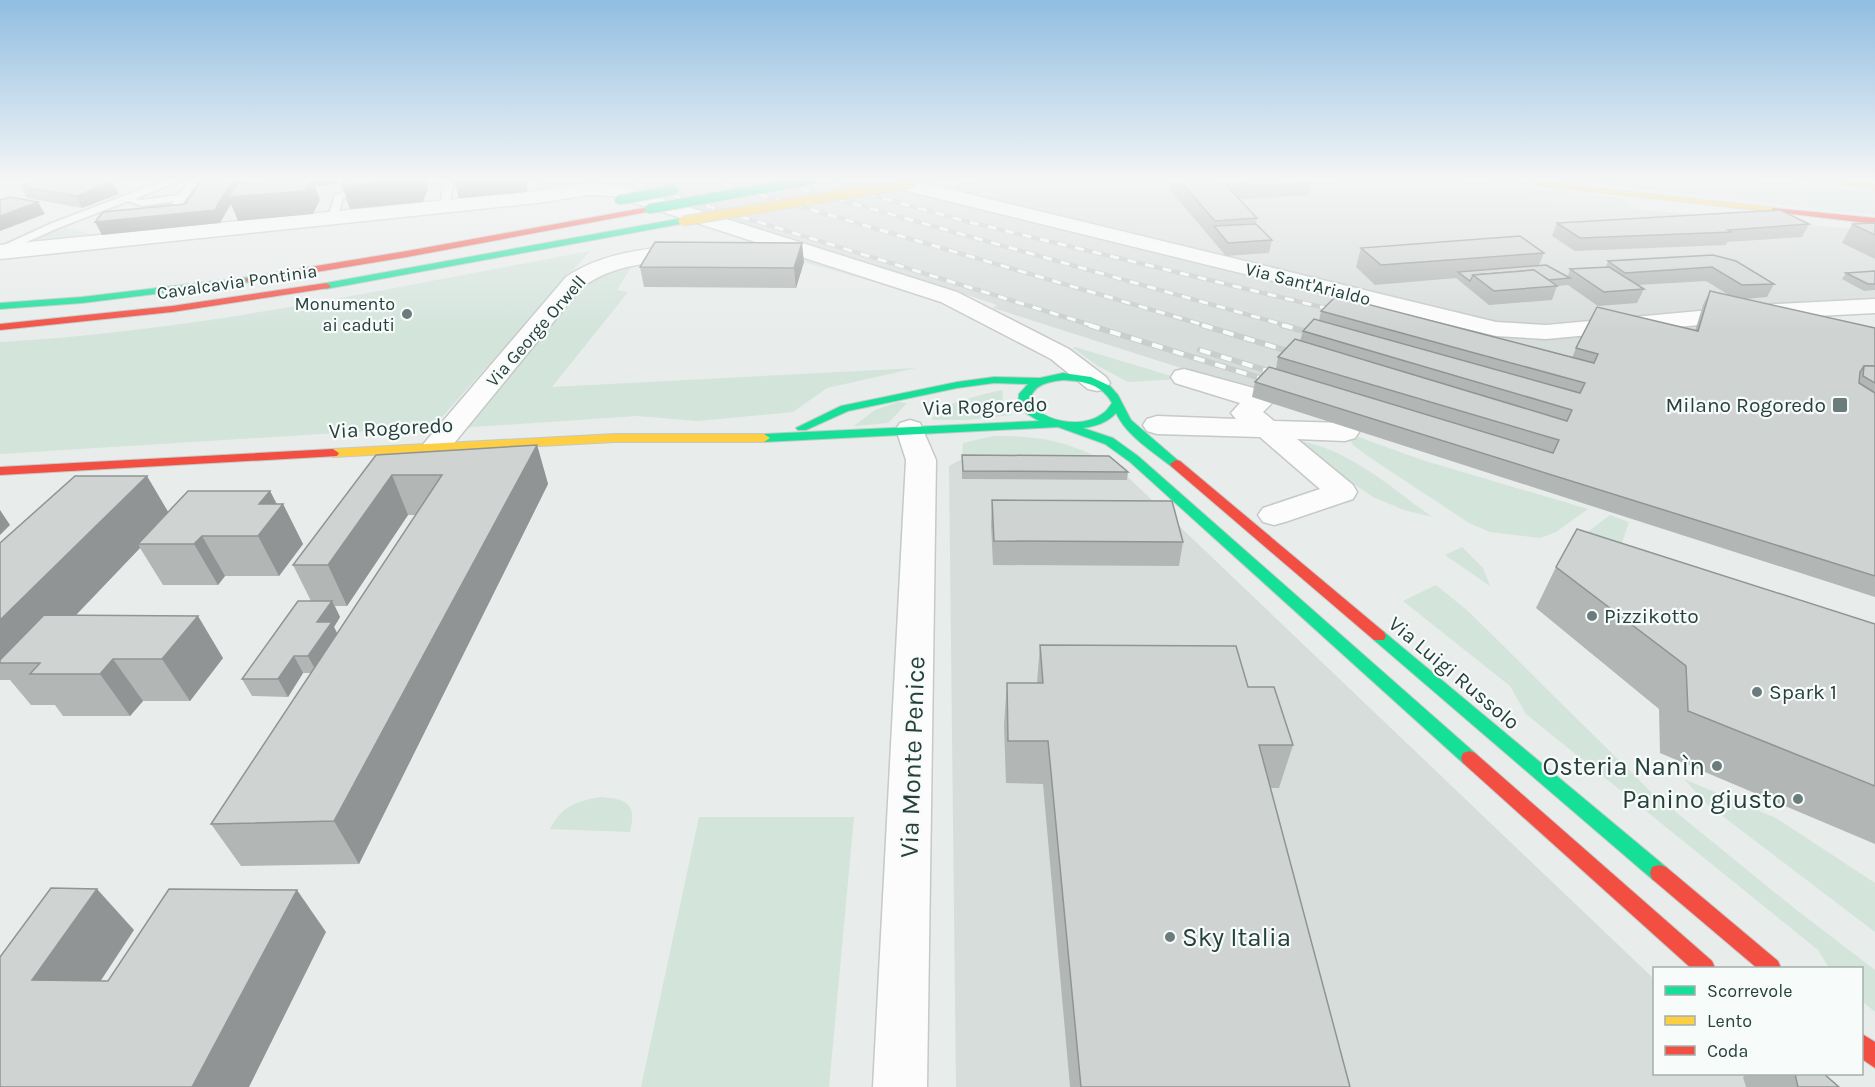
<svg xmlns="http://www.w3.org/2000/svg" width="1875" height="1087" viewBox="0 0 1875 1087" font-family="Karla,sans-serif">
  <rect width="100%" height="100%" fill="#e8eceb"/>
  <g fill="#d7dddb">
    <polygon points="537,179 859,179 1500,336 1535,340 1776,320 1875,343 1256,392 993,308 997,305 976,298 629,189 537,192"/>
    <polygon points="1263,179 1316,180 1875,231 1875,299 1508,326 989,198"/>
    <polygon points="962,459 1111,461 1654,979 1654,1074 1754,1074 1767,1087 956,1087 949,466"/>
  </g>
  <g fill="#d3e4db">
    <polygon points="978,179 1452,179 1625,199 1638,210 1316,180 1263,179 989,198 980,196 992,194 990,191 974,194 952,188 961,182"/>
    <polygon points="1548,179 1754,179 1838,189 1875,190 1875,215"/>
    <polygon points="60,227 88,233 83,239 40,244 39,236"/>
    <polygon points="760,243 947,303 804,262 635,261 617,290 628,292 552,387 916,368 827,388 793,412 698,421 637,416 458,428 580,283 595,272 617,264"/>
    <path d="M 590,251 L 433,427 L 0,454 L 0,342 C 199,331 395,287 590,251 Z"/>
    <polygon points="1075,347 1181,379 1128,382 1098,366 1073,348"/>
    <path d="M 1002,390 L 1003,403 L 1012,415 L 966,420 L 932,420 L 936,410 C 958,401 979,395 1002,390 Z"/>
    <polygon points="898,402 907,403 888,423 854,426 875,410"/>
    <polygon points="1345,432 1422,460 1588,509 1556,532 1540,538 1490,532 1469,523 1369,457 1353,445"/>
    <path d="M 993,436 C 1034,436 1060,439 1097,457 L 962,459 L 963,443 Z"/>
    <path d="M 1300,441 C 1350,450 1392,488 1432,517 L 1404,510 L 1373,497 L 1292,442 Z"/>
    <polygon points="1610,515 1629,522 1611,575 1581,537"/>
    <polygon points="1462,547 1483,568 1490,586 1445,555"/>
    <polygon points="1436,585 1468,611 1650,791 1794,908 1875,970 1875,1012 1862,1001 1862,968 1829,968 1818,950 1526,714 1510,686 1403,601"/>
    <polygon points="1684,779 1776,818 1875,883 1875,932 1708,805"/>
    <path d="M 601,797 C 627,799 637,804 630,832 L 550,829 C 562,806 576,801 601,797 Z"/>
    <polygon points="699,817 854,817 829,1087 641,1087"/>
  </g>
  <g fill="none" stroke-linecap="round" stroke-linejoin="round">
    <defs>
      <g id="lane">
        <polygon points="168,179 182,179 135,199 142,200 179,195 191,179 200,179 178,210 155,213 150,210 155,207 171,205 174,201 142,206 128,201 58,228 0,254 0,247 50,224"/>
        <polygon points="420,179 454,179 449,205 443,209 438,206 441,202 444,182 403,187 398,184"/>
        <polygon points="363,186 371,188 342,199 338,218 329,220 328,218 335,195"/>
      </g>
      <g id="street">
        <polygon points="873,179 907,179 1496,322 1546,325 1776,304 1875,299 1875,313 1776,318 1546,339 1496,336 875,183"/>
        <polygon points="589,183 622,186 957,292 1069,349 1106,377 1110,383 1106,389 1097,391 1088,389 1051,359 941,302 613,196 589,195 537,203 0,259 0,245 537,191"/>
        <path d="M 690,244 L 698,245 L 701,250 L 698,255 C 653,266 623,259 582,287 L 446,453 L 436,456 L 426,453 L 421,447 L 426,441 L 566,277 C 603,252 646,249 690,244 Z"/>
        <polygon points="1184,369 1272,393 1276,399 1263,412 1274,421 1345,423 1355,426 1359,432 1355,438 1345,441 1297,439 1353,485 1357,492 1353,499 1285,522 1274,525 1263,522 1258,515 1263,508 1320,489 1260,437 1157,434 1147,431 1143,425 1147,419 1157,416 1236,419 1231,413 1240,403 1175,383 1171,377 1175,371"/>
        <polygon points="910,420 920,423 936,460 927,1087 873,1087 906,460 896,429 900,423"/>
      </g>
      <g id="fast">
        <polygon points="683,218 687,221 686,223 326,289 321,286 326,283"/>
        <polygon points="249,277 252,278 252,282 82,303 0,309 0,303 82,297"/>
        <path d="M 1063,373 L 1091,377 L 1110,386 L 1118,395 L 1131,420 L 1182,464 L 1176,468 L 1172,467 C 1152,451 1127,436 1116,413 C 1107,423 1096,426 1083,428 L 1113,438 L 1138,456 L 1475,753 L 1477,758 L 1475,763 L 1469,765 L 1463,763 L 1130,462 L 1105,444 L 1058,427 L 764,442 L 758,438 L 764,434 L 1039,421 L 1027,414 L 1018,403 L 1019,394 L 1028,384 L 994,383 L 957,388 L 848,411 L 806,430 L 798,430 L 796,428 L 841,406 L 957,382 L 994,377 L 1040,378 ZM 1063,380 C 1083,381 1102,384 1112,403 C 1109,407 1106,412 1102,414 C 1081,429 1045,422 1030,403 C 1031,385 1047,382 1063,380 Z"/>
        <polygon points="1379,631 1384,632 1666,867 1668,873 1666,879 1659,881 1652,879 1374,640 1372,636 1374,632"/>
      </g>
      <g id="slow">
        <polygon points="921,179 942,179 912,185 908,183"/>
        <polygon points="1481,179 1510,179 1776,208 1780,210 1776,212"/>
        <polygon points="1800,179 1828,179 1875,185 1875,189"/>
        <polygon points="615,434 764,434 770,438 764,442 615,442 333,457 327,453 333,449"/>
      </g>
      <g id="jam">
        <polygon points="649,207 652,207 652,211 407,257 249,283 244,280 249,277 407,251"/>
        <polygon points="1773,208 1875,218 1875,224 1776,212 1772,210"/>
        <polygon points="326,283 331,286 329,288 172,312 0,330 0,324 172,306"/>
        <polygon points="333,449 339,453 337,456 0,475 0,467"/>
        <polygon points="1176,460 1180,461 1384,632 1386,636 1384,640 1374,640 1172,467 1170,464"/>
        <polygon points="1469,751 1475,753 1712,961 1715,968 1691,968 1463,763 1461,758 1463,753"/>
        <polygon points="1659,865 1666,867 1778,961 1781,968 1757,968 1652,879 1650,873 1652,867"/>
        <polygon points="1862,1034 1875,1042 1875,1068 1862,1059"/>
      </g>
    </defs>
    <use href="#lane" stroke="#c5c9c8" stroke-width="4"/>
    <use href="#street" stroke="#c5c9c8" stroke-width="3"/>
    <use href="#fast" stroke="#c4c9c8" stroke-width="2"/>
    <use href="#slow" stroke="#c4c9c8" stroke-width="2"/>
    <use href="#jam" stroke="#c4c9c8" stroke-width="2"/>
    <use href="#lane" fill="#fcfcfc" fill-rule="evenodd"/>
    <use href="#street" fill="#fcfcfc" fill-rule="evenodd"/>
    <use href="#fast" fill="#16e098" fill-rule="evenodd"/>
    <use href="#slow" fill="#ffcf43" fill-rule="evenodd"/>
    <use href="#jam" fill="#f24e42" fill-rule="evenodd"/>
    <defs>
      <g id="rail-far1">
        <polyline points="620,179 1094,326"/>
        <polyline points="707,179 1207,326"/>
        <polyline points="766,179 1288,326"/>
        <polyline points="814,179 965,221 1342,312"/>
      </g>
      <g id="rail">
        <polyline points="1089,325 1273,382"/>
        <polyline points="1202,325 1301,355"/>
        <polyline points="1282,325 1318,335"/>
        <polyline points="1200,350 1281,375"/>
      </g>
    </defs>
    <use href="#rail-far1" stroke="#c9cdcc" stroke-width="4.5"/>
    <use href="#rail" stroke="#c9cdcc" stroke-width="6"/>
    <use href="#rail-far1" stroke="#f7fbf9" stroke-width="3" stroke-dasharray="9" stroke-linecap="butt"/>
    <use href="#rail" stroke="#f7fbf9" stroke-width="4" stroke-dasharray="11" stroke-linecap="butt"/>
    <defs>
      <g id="fast-bridge">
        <polyline points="619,200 674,190"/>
        <polyline points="649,209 815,179"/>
      </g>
      <polyline id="slow-bridge" points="683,221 912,183"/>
    </defs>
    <use href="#fast-bridge" stroke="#c4c9c8" stroke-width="11" stroke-linecap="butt"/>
    <use href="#slow-bridge" stroke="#c4c9c8" stroke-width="11" stroke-linecap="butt"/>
    <use href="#fast-bridge" stroke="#16e098" stroke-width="9"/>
    <use href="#slow-bridge" stroke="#ffcf43" stroke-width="9"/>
  </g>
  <g fill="#b2b6b5" fill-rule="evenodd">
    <polygon points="1171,179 1307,179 1311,183 1308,195 1239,199 1257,218 1256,224 1272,240 1269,253 1226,256 1169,189"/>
    <polygon points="21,186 119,194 82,208 27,198"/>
    <polygon points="1557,223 1809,224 1802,237 1727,242 1726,245 1575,251 1552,236"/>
    <polygon points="1875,223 1875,259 1842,243 1852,224"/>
    <polygon points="1361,248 1544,253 1539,265 1568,276 1570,269 1606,267 1608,261 1713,255 1774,284 1767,297 1744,299 1875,328 1875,597 1252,397 1255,382 1276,369 1278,357 1300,341 1303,331 1319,321 1321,311 1572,358 1576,348 1695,331 1703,305 1710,291 1729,295 1706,281 1638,285 1644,289 1637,303 1598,306 1568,285 1557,286 1552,300 1489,305 1456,278 1375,285 1356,267"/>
    <polygon points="804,262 796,288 644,287 640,267"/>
    <polygon points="1875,271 1875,290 1864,291 1842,279 1846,273"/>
    <path d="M 537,445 L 548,484 L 359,864 L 241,866 L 211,824 L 311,673 L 303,673 L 288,697 L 252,696 L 242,679 L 311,601 L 293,565 L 376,455 ZM 408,515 L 416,515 L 337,633 L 334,627 L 340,617 L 335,606 L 347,606 Z"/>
    <polygon points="962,455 1128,472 1127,480 962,479"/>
    <polygon points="270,491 277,504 283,504 303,544 279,576 225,576 218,585 163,585 140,548 76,615 223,658 190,701 143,701 130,716 63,716 55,705 31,705 10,680 0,680 0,543 168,512"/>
    <polygon points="992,500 1183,542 1179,566 993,565 991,524"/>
    <polygon points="1556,567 1875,624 1875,844 1660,753 1659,709 1536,608"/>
    <polygon points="1040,645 1248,687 1293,745 1279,788 1271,788 1350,1087 1070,1087 1043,784 1006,783 1004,725 1007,683 1037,683"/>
    <polygon points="1747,1074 1824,1074 1839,1087 1746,1087 1743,1077"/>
  </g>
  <g fill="#919494">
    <polygon points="233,179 245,179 235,197 311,179 340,179 338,184 315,186 320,200 313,214 238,221 231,204 220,223 102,235 95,222 215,210"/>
    <polygon points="416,179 425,179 428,189 423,202 350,209 342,186"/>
    <polygon points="467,179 528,179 527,192 459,198 454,180"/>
    <polygon points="112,182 119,194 82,208 76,196"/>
    <polygon points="38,202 45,214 0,231 0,216"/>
    <polygon points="802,243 804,262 796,288 794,268"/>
    <polygon points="537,445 548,484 359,864 334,821"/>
    <polygon points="392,475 408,515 347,606 328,565"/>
    <polygon points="147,476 170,515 138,544 140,548 30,663 0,661 0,620"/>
    <polygon points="270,491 279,509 283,504 303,544 279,576 258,536 259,504"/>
    <polygon points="0,510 10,525 0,535"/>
    <polygon points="202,536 225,576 218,585 194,544"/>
    <polygon points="332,601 340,617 334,627 340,639 317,673 308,656 317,622"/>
    <polygon points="198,616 223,658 190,701 162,659"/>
    <polygon points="294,656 303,673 288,697 278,679"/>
    <polygon points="113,659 143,701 130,716 100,674"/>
    <polygon points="97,889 134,930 75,1020 32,980"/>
    <polygon points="297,890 326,932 249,1087 192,1087"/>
  </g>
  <g fill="#cfd4d3" stroke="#919494" stroke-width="1.5">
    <polygon points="39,179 96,179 112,182 76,196 21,186"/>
    <polygon points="202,179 233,179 215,210 95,222 103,212 185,204"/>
    <polygon points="290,179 311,179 305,191 228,197 238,184"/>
    <polygon points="346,179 416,179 342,186"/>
    <polygon points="1178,179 1246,179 1248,181 1223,182 1257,218 1215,221"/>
    <polygon points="1246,179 1307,179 1311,183 1246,186 1248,181"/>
    <polygon points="10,197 38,202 0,216 0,200"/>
    <polygon points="1780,210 1809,224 1728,230 1732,232 1580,238 1557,223"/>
    <polygon points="1875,223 1875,235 1852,224"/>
    <polygon points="1256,224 1272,240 1228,243 1214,226"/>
    <polygon points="1520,236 1544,253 1381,265 1361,248"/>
    <polygon points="655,242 802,243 794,268 640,267"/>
    <polygon points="1713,255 1736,261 1774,284 1742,285 1712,267 1625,273 1608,261"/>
    <polygon points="1546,265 1570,278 1549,280 1534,270 1473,275 1470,281 1458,272"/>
    <polygon points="1609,267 1644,289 1604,292 1570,269"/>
    <polygon points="1534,270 1557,286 1494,291 1473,275"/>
    <polygon points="1875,271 1875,284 1868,284 1846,273"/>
    <polygon points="1710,291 1875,328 1875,366 1864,366 1860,372 1859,383 1875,393 1875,576 1255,382 1269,367 1553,453 1559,440 1278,357 1295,339 1567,421 1572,410 1303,331 1314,319 1580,393 1585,383 1321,311 1336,296 1594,363 1598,354 1576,348 1597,307 1698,331"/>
    <polygon points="1864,366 1875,366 1875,383 1863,376"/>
    <polygon points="537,445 334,821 211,824 442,475 392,475 328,565 293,565 376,455"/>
    <polygon points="962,455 1109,456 1128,472 963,471"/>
    <polygon points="75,476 147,476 0,620 0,543"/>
    <polygon points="188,491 270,491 259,504 283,504 258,536 202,536 194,544 138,544"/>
    <polygon points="992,500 1172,501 1183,542 994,541"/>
    <polygon points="1577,529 1875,624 1875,786 1688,711 1686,666 1556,567"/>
    <polygon points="298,601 332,601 317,622 332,622 308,656 294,656 278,679 242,679"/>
    <polygon points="44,615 198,616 162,659 113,659 100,674 30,674 40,663 0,663 0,660"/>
    <polygon points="1040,645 1236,646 1248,687 1274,687 1293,745 1259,745 1350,1087 1081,1087 1048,741 1008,741 1007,683 1043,683"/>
    <polygon points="51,888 97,889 32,980 108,981 169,889 297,890 192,1087 0,1087 0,957"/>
    <polygon points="1795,1074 1824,1074 1839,1087 1798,1087"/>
  </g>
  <linearGradient id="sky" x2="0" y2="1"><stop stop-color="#90bde1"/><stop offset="0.54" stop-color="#f5f6f6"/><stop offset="1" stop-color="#f5f6f6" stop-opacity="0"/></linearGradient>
  <rect width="1875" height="332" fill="url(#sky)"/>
  <g fill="#6a7c7b" stroke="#f7fbf9" stroke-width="2">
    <circle cx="407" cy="314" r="6"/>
    <rect x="1832" y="397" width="16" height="16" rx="3"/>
    <circle cx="1592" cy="616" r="6"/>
    <circle cx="1757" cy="692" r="6"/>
    <circle cx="1717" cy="766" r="6"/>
    <circle cx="1798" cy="799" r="6"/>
    <circle cx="1170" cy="937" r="6"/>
  </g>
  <g text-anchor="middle" stroke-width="4.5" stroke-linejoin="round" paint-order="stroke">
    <g font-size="18" fill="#26403e" stroke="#f7fbf9">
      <text transform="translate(237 282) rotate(-8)" y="6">Cavalcavia Pontinia</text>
      <text transform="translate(1308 284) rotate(14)" y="6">Via Sant'Arialdo</text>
      <text transform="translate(536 331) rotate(-49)" y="6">Via George Orwell</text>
    </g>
    <g font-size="18" fill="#26403e" stroke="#f7fbf9" text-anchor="end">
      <text x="395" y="310">Monumento<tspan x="395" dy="21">ai caduti</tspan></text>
    </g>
    <g font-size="21" fill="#26403e" stroke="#f7fbf9" text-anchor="start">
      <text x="1826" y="412" text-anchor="end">Milano Rogoredo</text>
      <text x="1604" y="623">Pizzikotto</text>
      <text x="1769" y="699">Spark 1</text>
    </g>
    <g font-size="21" fill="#26403e" stroke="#f7fbf9">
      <text transform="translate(985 406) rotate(-2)" y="7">Via Rogoredo</text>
      <text transform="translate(391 428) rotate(-3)" y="7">Via Rogoredo</text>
      <text transform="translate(1454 673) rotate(40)" y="7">Via Luigi Russolo</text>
    </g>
    <g font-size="26" fill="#26403e" stroke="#f7fbf9">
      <text transform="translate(912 757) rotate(-88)" y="9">Via Monte Penice</text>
    </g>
    <g font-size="26" fill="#26403e" stroke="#f7fbf9" text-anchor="end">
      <text x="1705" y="775">Osteria Nanìn</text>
      <text x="1786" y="808">Panino giusto</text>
      <text x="1182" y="946" text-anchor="start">Sky Italia</text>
    </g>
  </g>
  <rect x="1653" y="967" width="210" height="108" fill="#f7fbf9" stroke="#a3b0ae" stroke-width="1.5"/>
  <rect x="1665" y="986" width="30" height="9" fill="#16e098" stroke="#a3b0ae" stroke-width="1.5"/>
  <text x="1707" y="997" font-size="18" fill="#26403e">Scorrevole</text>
  <rect x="1665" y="1016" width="30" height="9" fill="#ffcf43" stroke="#a3b0ae" stroke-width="1.5"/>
  <text x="1707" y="1027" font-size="18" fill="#26403e">Lento</text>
  <rect x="1665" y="1046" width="30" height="9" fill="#f24e42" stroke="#a3b0ae" stroke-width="1.5"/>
  <text x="1707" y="1057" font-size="18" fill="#26403e">Coda</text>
</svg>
